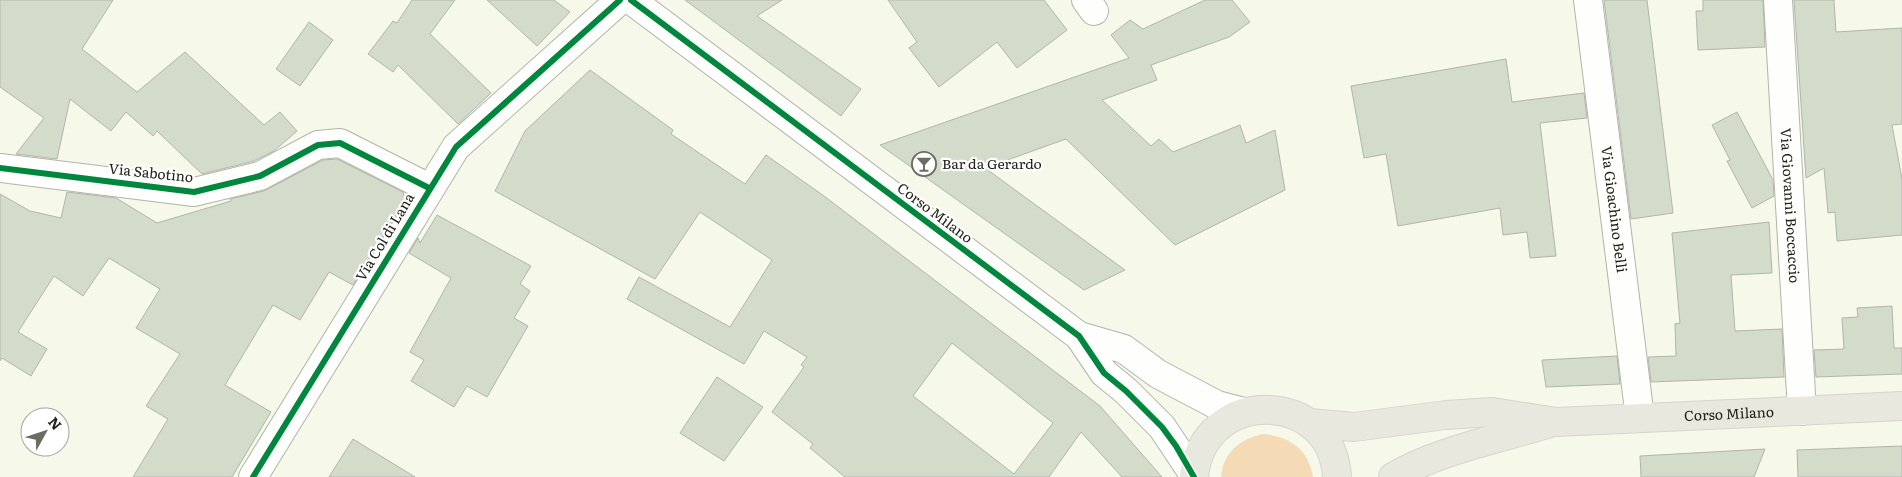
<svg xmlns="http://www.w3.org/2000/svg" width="1902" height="477" viewBox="0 0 1902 477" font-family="Literata,serif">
  <rect width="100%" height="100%" fill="#f6f8ea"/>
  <path fill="#f4dbb6" d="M 1263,434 C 1291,437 1308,449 1313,477 L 1221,477 C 1223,452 1240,439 1263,434 Z"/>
  <g fill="#d3dccb" stroke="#b1b5aa" fill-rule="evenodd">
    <polygon points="0,0 113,0 82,49 137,92 185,52 264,125 280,112 297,131 274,151 254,161 202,174 157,131 153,136 126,112 111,131 70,99 57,159 16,154 44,118 0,87"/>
    <polygon points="412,0 455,0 430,34 491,93 458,124 398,65 393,72 368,54 393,21 397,23"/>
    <polygon points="487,0 554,0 570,12 537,46"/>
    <polygon points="685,0 782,0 757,16 861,89 841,116"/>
    <polygon points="888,0 1044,0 1067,30 1017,68 997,42 939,87 909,48 917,42"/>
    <polygon points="1205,0 1232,0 1250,22 1229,37 1151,65 1157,80 1102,100 1151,146 1159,139 1173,152 1240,125 1246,143 1275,130 1285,190 1175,245 1066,139 985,168 1125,270 1084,290 880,145 1129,58 1111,35 1130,20 1143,29"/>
    <polygon points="1604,0 1647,0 1673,213 1631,219"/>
    <polygon points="1703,0 1763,0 1765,47 1698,50 1696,11 1703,11"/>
    <polygon points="1794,0 1834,0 1836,32 1902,28 1902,124 1892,125 1902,179 1902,235 1837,241 1835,212 1828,213 1824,168 1806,178"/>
    <polygon points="309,22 333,40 300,86 276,69"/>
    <polygon points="1506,59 1512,102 1584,93 1587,118 1540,123 1556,256 1530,258 1527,232 1503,235 1500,208 1398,226 1386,154 1364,158 1351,86"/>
    <path d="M 590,70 L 673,130 L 671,134 L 745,184 L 766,155 L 824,196 L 1100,406 L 1162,477 L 1122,477 L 1081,432 L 1049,477 L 845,477 L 810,448 L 813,444 L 772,412 L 804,367 L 801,365 L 807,357 L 764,331 L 744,364 L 627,299 L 639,277 L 730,327 L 772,260 L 700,212 L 655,279 L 495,191 L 525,131 ZM 952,343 L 1053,423 L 1014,474 L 913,396 Z"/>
    <polygon points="1737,112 1773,180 1774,196 1752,208 1727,161 1730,160 1712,125"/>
    <polygon points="337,159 403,192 405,200 353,285 329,272 300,320 273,305 225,385 271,412 232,477 133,477 168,419 146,406 180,354 136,328 160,289 109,258 83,296 54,276 18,332 47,349 31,376 2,358 0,361 0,194 30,211 61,218 67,192 116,198 157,223 231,201 230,199 264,191 323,160"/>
    <polygon points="437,215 531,266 520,284 530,291 514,318 528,326 487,397 467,386 454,407 411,381 424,360 410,352 451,278 409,253 418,238 420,243"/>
    <polygon points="1769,222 1772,273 1731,275 1735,331 1782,329 1784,377 1651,382 1648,357 1676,356 1675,324 1680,323 1672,233"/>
    <polygon points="1892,306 1894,348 1902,348 1902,374 1816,377 1814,350 1844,349 1842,318 1858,317 1857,308"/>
    <polygon points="1617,356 1620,384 1546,387 1542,360"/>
    <polygon points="717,377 763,407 724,461 680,433"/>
    <polygon points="353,439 415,477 329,477"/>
    <polygon points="1902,446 1902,477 1798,477 1797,450"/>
    <polygon points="1765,449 1754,477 1641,477 1640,456"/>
  </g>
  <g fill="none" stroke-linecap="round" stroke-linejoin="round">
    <defs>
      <g id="minor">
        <polyline points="631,0 1079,336 1104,373 1126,391 1162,427 1194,475"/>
        <polyline points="1086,0 1094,11"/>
        <path id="s1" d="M 1588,0 L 1640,418"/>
        <path id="s2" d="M 1778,0 L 1802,411"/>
        <polyline points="0,168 194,192 260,176 318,145 340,143 429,188"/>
        <polyline points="1079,336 1124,349 1158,374 1217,405 1244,412"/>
        <polyline points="253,477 456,147 620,0"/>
      </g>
      <g id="major">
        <path id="s3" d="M 1309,423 L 1354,427 L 1446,415 L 1492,412 L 1556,422 L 1902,406"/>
        <path d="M 1194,477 C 1202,387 1332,388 1337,477"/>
        <path d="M 1393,477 C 1437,451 1498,439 1547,424"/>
      </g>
    </defs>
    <use href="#minor" stroke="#b2b4aa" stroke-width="30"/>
    <use href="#major" stroke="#d4d5ce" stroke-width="30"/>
    <use href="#minor" stroke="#fefefc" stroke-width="28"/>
    <use href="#major" stroke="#e9e8df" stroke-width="28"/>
    <defs>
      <g id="cycleway">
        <polyline points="631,0 1079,336 1104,373 1126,391 1162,427 1176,446 1194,477"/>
        <polyline points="0,168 194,192 260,176 318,145 340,143 429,188"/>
        <polyline points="253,477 456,147 620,0"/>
      </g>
    </defs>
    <use href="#cycleway" stroke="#fff" stroke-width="9"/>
    <use href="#cycleway" stroke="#00873e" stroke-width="6"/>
  </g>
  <defs>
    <symbol id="bar-ring" viewBox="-11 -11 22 22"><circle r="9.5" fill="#fff" stroke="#6b6d62" stroke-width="1.5"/><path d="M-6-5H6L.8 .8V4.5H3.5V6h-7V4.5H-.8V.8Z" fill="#6b6d62"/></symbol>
  </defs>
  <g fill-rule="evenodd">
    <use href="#bar-ring" x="910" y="150" width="28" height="28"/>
  </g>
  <g text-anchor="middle" stroke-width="4.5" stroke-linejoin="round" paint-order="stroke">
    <g font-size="14" fill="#202218" stroke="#fff" text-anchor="start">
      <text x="942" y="169">Bar da Gerardo</text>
    </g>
    <g font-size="14" fill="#202218" stroke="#fff">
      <text transform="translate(151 173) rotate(6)" y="5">Via Sabotino</text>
      <text dy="5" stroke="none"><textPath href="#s2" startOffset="206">Via Giovanni Boccaccio</textPath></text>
      <text dy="5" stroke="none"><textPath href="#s1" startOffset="211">Via Gioachino Belli</textPath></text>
      <text transform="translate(935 213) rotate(37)" y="5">Corso Milano</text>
      <text transform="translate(385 237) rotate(-59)" y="5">Via Col di Lana</text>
      <text dy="5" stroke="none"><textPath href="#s3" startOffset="422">Corso Milano</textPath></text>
    </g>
  </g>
  <g transform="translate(45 432) rotate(50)"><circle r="24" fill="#ffffff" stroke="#a6a7a3"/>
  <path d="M0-4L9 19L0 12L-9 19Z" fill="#6b6d62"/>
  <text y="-8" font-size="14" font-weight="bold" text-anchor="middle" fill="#202218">N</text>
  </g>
</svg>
